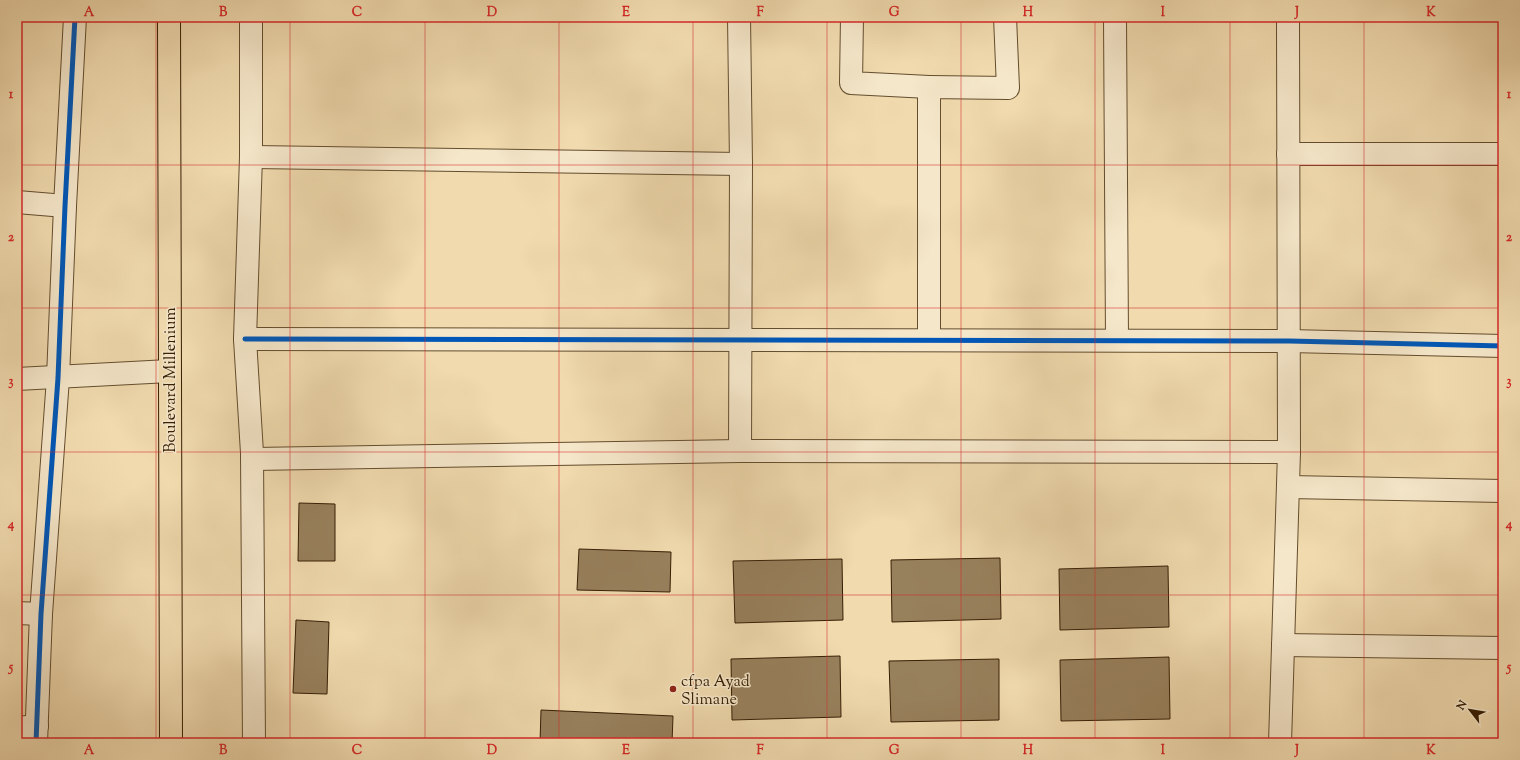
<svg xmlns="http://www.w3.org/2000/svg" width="1520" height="760" viewBox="0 0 1520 760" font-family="'Sorts Mill Goudy',serif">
  <rect width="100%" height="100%" fill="#f0daae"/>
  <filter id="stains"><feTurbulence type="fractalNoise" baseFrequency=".005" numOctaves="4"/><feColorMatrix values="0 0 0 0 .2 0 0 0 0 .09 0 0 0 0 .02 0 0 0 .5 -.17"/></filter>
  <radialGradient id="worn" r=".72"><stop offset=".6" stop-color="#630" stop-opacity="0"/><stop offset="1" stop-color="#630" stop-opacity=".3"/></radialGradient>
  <g fill="#97805c" stroke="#361e04">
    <polygon points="299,503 335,504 335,561 298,561"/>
    <polygon points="579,549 671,552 670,592 577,590"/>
    <polygon points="1000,558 1001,619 892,622 891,560"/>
    <polygon points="842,559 843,620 735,623 733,561"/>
    <polygon points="1168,566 1169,627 1060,630 1059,569"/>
    <polygon points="296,620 329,622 327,694 293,693"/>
    <polygon points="840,656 841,717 732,720 731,659"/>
    <polygon points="1169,657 1170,719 1061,721 1060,660"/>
    <polygon points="999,659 999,720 891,722 889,661"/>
    <polygon points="541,710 673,716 672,743 540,743"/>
  </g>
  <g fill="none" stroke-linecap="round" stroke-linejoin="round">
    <defs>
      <g id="minor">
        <polyline points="251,17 251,157 245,339 252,453 254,743"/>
        <polyline points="739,17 741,164 740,451"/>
        <polyline points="852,17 851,83 929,87"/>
        <polyline points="1115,17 1117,340"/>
        <polyline points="1288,154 1503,154"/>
        <polyline points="251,157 741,164"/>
        <polyline points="17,202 65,206"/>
        <polyline points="245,339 1289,341 1503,346"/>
        <polyline points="929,340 929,87 1008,88 1005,17"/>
        <polyline points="17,379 169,371"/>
        <polyline points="252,459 740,451 1289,452"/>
        <polyline points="1288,487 1503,491"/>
        <polyline points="17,613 41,614"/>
        <polyline points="1283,645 1503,648"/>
        <polyline points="17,728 37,726"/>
        <polyline points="36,743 41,614 58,378 65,206 75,17"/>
        <polyline points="1280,743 1289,452 1288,17"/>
      </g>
      <polyline id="major" points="169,17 171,743"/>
    </defs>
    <use href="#minor" stroke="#644d2e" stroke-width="24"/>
    <use href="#major" stroke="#361e04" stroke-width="24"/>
    <use href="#minor" stroke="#f5e7ca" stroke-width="22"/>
    <use href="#major" stroke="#f0daae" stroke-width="22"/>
    <defs>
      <g id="cycleway">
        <polyline points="245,339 1289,341 1503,346"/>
        <polyline points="36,743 41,614 58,378 65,206 75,17"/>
      </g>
    </defs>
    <use href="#cycleway" stroke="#f5e7ca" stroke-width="8"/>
    <use href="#cycleway" stroke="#0057b8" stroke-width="5"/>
  </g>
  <path fill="none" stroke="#d62828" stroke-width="1" stroke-opacity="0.55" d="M 156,17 L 156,743M 290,17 L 290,743M 425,17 L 425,743M 559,17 L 559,743M 693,17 L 693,743M 827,17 L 827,743M 961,17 L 961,743M 1095,17 L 1095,743M 1230,17 L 1230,743M 1364,17 L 1364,743M 17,165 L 1503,165M 17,308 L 1503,308M 17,452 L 1503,452M 17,595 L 1503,595"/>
  <circle fill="#8f2418" stroke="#f5e7ca" stroke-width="1.5" cx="673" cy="689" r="4"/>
  <g text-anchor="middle" stroke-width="3" stroke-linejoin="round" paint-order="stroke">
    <g font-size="16" fill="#361e04" stroke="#f5e7ca">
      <text transform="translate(169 380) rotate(-90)" y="6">Boulevard Millenium</text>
    </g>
    <g font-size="16" fill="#361e04" stroke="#f5e7ca" text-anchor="start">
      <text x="681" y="686">cfpa Ayad<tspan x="681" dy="18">Slimane</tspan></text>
    </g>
  </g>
  <rect width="1520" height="760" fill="none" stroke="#f0daae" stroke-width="44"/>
  <g transform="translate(1470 710) rotate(301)" stroke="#f5e7ca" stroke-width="3" paint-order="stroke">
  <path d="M0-3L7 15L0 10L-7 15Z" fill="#361e04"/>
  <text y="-6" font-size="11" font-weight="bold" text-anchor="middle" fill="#361e04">N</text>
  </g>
  <rect x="22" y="22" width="1476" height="716" fill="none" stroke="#d62828" stroke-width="1.5"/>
  <g font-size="13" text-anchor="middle" font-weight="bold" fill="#d62828">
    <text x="89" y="16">A</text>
    <text x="223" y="16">B</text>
    <text x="357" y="16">C</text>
    <text x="492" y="16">D</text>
    <text x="626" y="16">E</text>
    <text x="760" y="16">F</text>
    <text x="894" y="16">G</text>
    <text x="1028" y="16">H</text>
    <text x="1163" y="16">I</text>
    <text x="1297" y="16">J</text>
    <text x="1431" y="16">K</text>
    <text x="11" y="98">1</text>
    <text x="1509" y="98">1</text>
    <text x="11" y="241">2</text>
    <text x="1509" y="241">2</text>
    <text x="11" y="385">3</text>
    <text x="1509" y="385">3</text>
    <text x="11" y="528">4</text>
    <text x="1509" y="528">4</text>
    <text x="11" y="671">5</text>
    <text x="1509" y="671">5</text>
    <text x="89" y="754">A</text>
    <text x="223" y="754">B</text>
    <text x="357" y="754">C</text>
    <text x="492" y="754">D</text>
    <text x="626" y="754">E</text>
    <text x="760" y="754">F</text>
    <text x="894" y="754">G</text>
    <text x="1028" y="754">H</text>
    <text x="1163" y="754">I</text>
    <text x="1297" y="754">J</text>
    <text x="1431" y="754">K</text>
  </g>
  <rect width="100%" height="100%" filter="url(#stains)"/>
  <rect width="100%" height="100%" fill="url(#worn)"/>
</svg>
